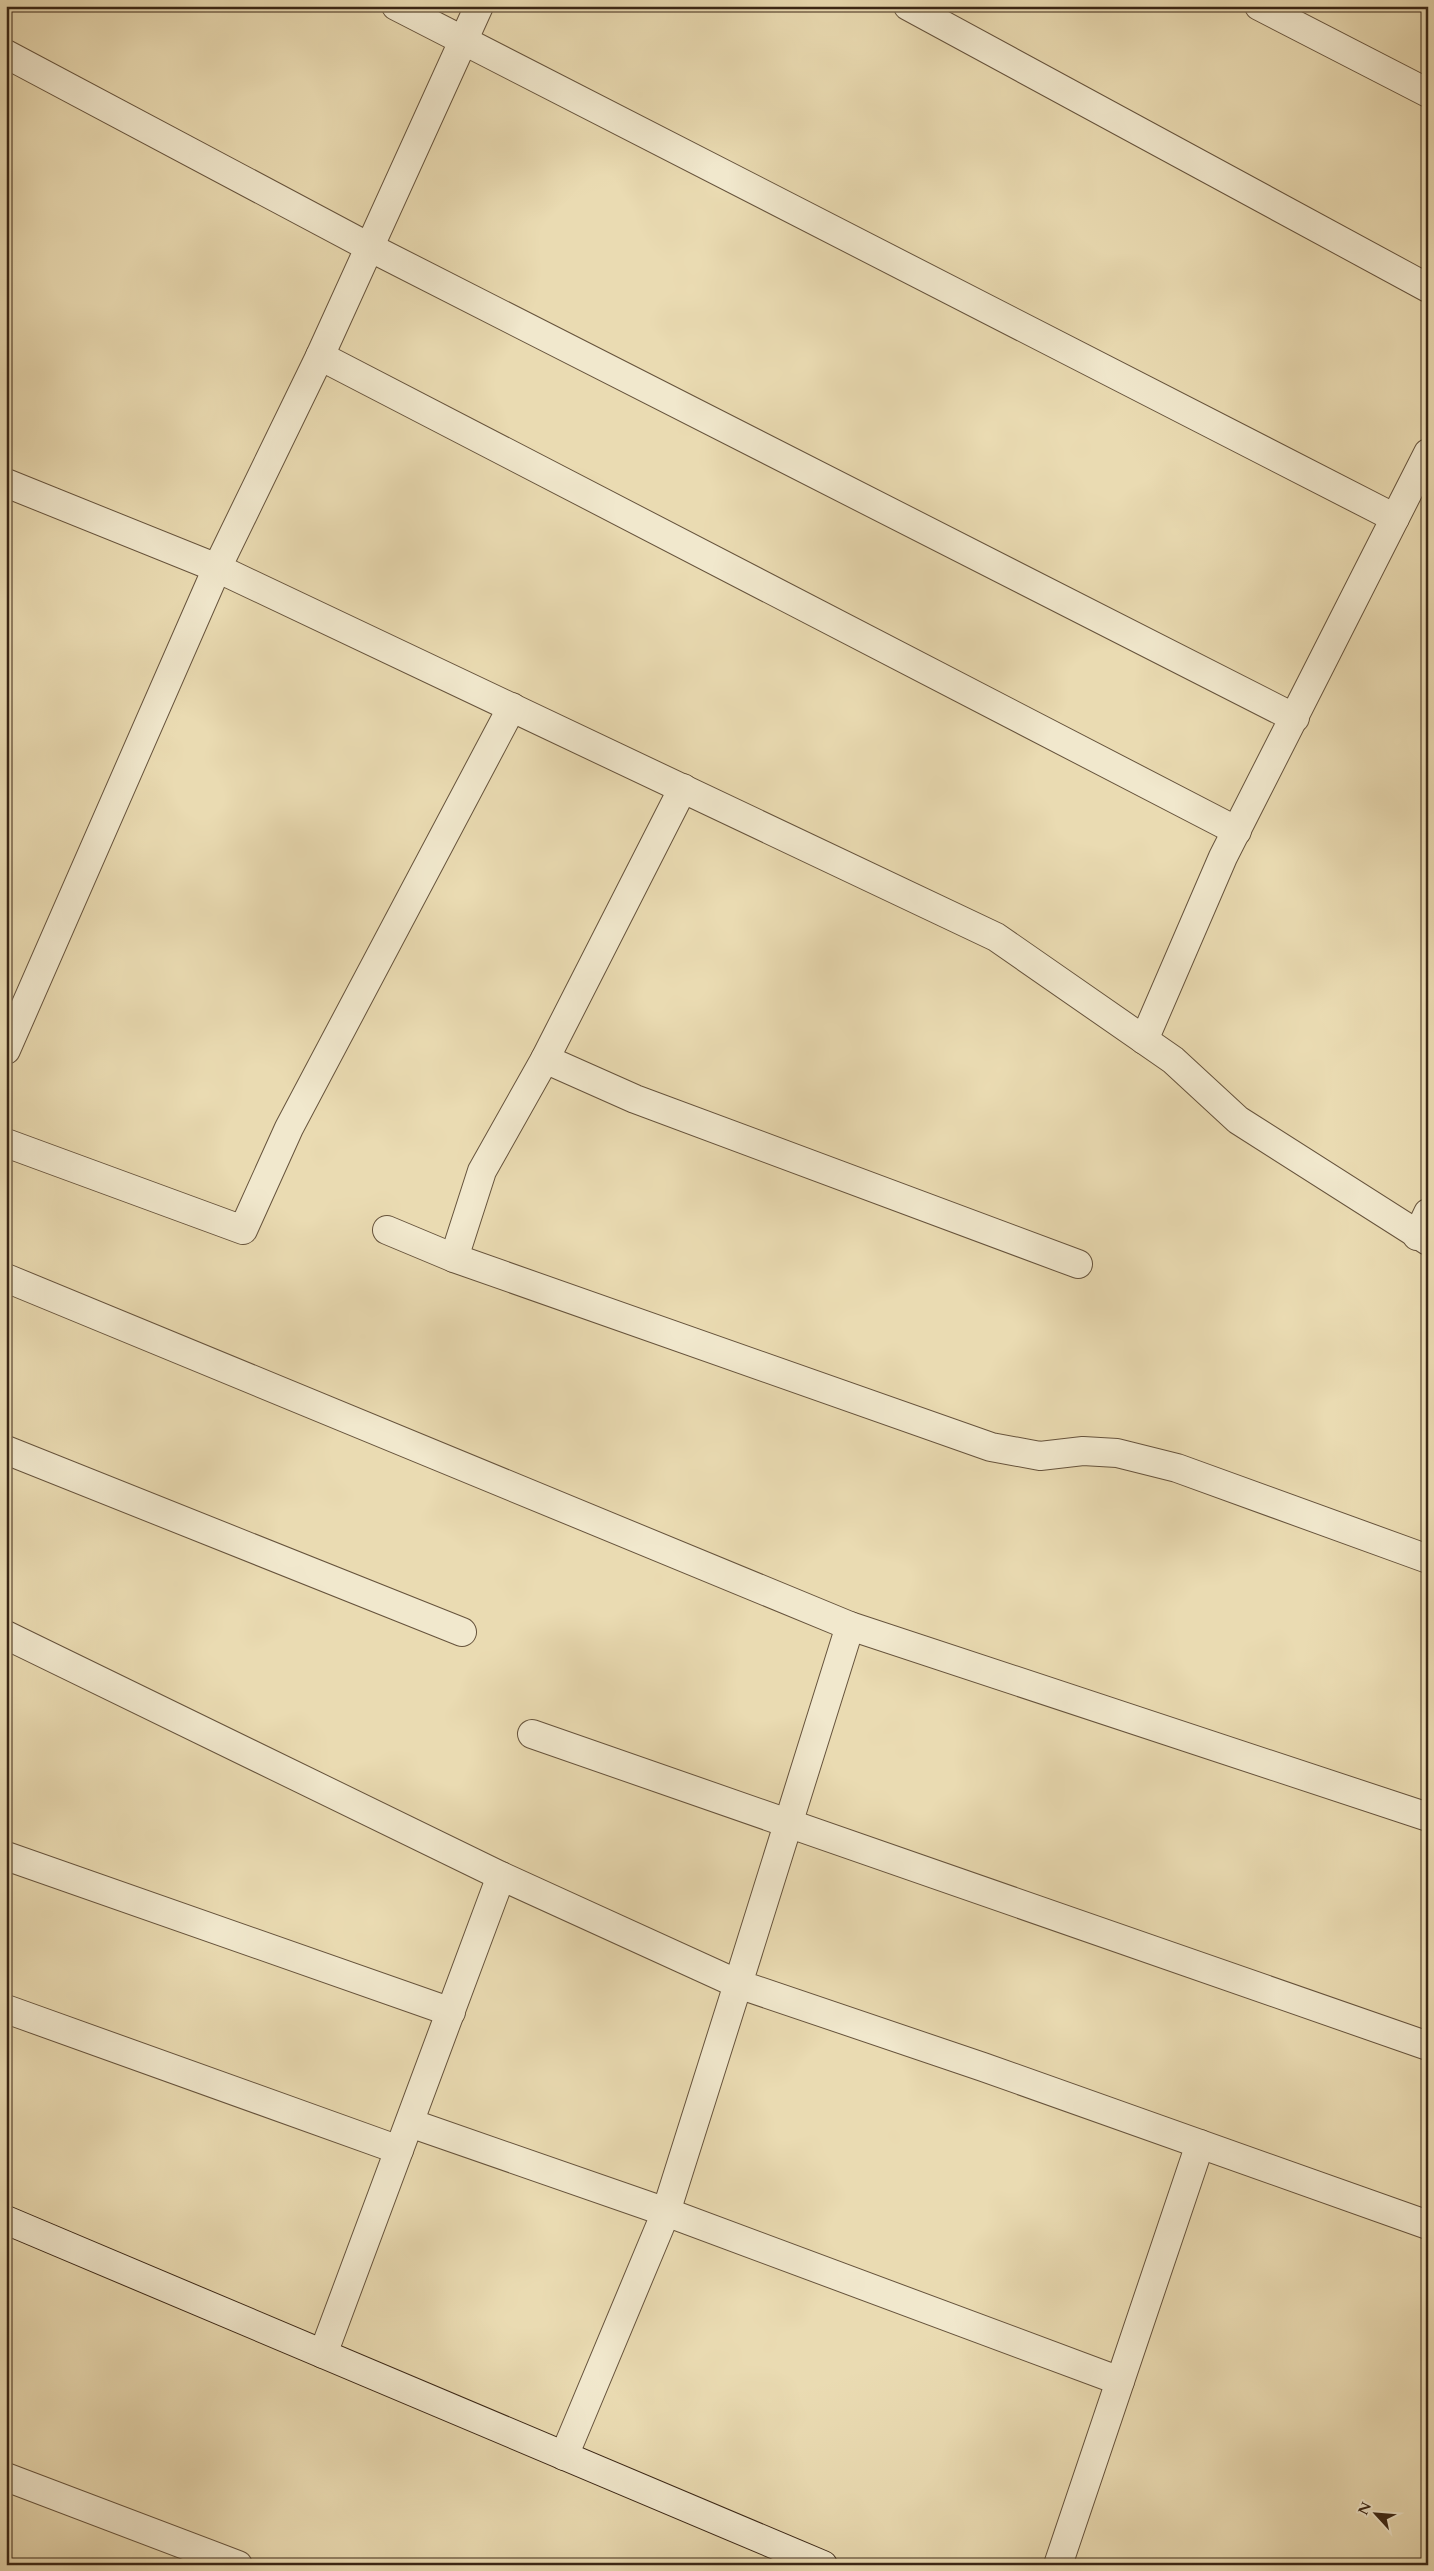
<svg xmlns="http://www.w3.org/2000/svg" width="1434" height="2571" viewBox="0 0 1434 2571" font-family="Cardo,serif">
  <rect width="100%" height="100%" fill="#eadbb2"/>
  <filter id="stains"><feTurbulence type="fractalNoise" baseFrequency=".004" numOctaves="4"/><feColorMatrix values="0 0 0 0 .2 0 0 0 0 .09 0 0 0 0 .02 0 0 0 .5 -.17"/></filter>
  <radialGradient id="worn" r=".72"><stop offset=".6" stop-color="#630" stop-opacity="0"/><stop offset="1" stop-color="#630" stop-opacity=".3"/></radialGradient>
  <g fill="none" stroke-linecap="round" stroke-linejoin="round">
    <defs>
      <g id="street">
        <polyline points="396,6 1395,518"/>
        <polyline points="908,6 1428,288"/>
        <polyline points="1259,6 1428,93"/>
        <polyline points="6,54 369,247 1295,718"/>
        <polyline points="320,356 1237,831"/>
        <polyline points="6,483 217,568 996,937 1173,1060 1238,1120 1428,1241"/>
        <polyline points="683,788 545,1059 635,1099 1078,1264"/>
        <polyline points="1144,1040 1223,857 1428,453"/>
        <polyline points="6,1050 217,568 320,356 479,6"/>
        <polyline points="6,1143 243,1230 289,1128 512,707"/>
        <polyline points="387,1230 454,1258 991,1447 1040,1456 1083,1451 1117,1453 1177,1468 1428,1559"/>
        <polyline points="1417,1236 1428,1213"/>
        <polyline points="454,1258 482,1171 545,1059"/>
        <polyline points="6,1278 850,1626 1428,1817"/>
        <polyline points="6,1450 462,1632"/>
        <polyline points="850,1626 738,1984 983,2067 1428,2225"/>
        <polyline points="6,1635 501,1876 738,1984 666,2212 564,2456"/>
        <polyline points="532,1734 1428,2046"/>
        <polyline points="6,1856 451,2012"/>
        <polyline points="6,2009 399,2150"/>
        <polyline points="410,2123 666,2212 1120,2381"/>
        <polyline points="323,2354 501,1876"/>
        <polyline points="6,2477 238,2565"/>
        <polyline points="1058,2565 1200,2144"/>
      </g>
      <polyline id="secondary" points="6,2220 823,2565"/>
    </defs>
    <use href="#street" stroke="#66533c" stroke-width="30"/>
    <use href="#secondary" stroke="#3a2615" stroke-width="30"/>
    <use href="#street" stroke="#f1e8cd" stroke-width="28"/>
    <use href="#secondary" stroke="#f1e8cd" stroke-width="28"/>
  </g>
  <rect width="1434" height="2571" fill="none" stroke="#eadbb2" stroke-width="25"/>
  <rect x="8" y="8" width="1419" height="2556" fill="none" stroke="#3a2615" stroke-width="2.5"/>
  <rect x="12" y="12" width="1409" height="2546" fill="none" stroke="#3a2615"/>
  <g transform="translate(1376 2514) rotate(296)" stroke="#f1e8cd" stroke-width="4" paint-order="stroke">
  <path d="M0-4L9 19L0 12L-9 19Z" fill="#3a2615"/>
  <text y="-8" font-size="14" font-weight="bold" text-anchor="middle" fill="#3a2615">N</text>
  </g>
  <rect width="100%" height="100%" filter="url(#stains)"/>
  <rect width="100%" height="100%" fill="url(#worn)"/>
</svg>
